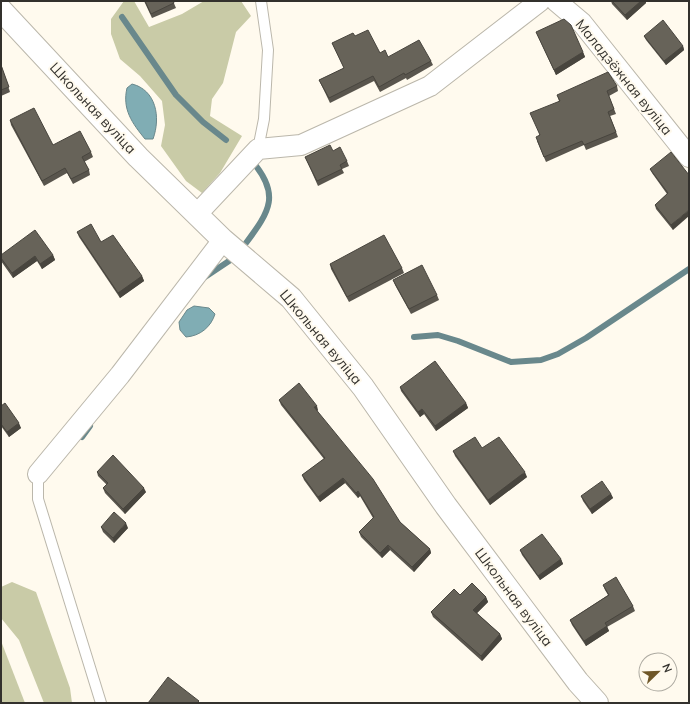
<svg xmlns="http://www.w3.org/2000/svg" width="690" height="704" viewBox="0 0 690 704" font-family="Mulish,sans-serif">
  <rect width="100%" height="100%" fill="#fffaee"/>
  <g fill="#c9cba7">
    <polygon points="124,1 134,1 149,27 182,14 204,1 241,1 251,16 236,32 223,83 212,99 210,116 242,136 220,173 202,193 186,181 161,146 165,125 162,101 140,76 120,59 111,34 111,19"/>
    <polygon points="12,582 36,592 70,688 72,703 44,703 19,640 1,618 1,587"/>
    <polygon points="1,641 25,703 1,703"/>
  </g>
  <g fill="#80adb4" stroke="#69888c">
    <path d="M 132,84 C 156,90 161,117 153,139 L 145,139 C 132,123 122,109 127,88 Z"/>
    <path d="M 194,306 L 209,308 L 215,314 C 211,327 200,336 186,337 L 180,330 L 179,322 L 187,310 Z"/>
  </g>
  <g fill="none" stroke-linecap="round" stroke-linejoin="round">
    <g stroke="#69888c" stroke-width="6">
      <polyline points="122,17 176,95 203,122 226,140"/>
      <path d="M 246,243 C 270,211 281,194 251,160"/>
      <polyline points="205,277 232,259"/>
      <polyline points="414,337 438,335 458,341 511,362 541,360 558,354 586,338 689,269"/>
      <polyline points="82,437 90,426"/>
    </g>
    <defs>
      <g id="lane">
        <polyline points="258,149 264,119 268,50 261,1"/>
        <polyline points="38,474 38,499 101,703"/>
      </g>
      <g id="street">
        <polyline points="556,1 582,23 689,157"/>
        <polyline points="197,214 258,149 301,145 430,86 540,1"/>
        <polyline points="38,474 120,375 223,240"/>
      </g>
      <polyline id="secondary" points="1,10 138,157 223,240 291,298 363,387 446,506 578,682 597,703"/>
    </defs>
    <use href="#lane" stroke="#bbb7ab" stroke-width="12"/>
    <use href="#street" stroke="#bbb7ab" stroke-width="22"/>
    <use href="#secondary" stroke="#bbb7ab" stroke-width="24"/>
    <use href="#lane" stroke="#fff" stroke-width="10"/>
    <use href="#street" stroke="#fff" stroke-width="20"/>
    <use href="#secondary" stroke="#fff" stroke-width="22"/>
  </g>
  <g fill="#59554d">
    <polygon points="144,1 173,1 176,8 152,18"/>
    <polygon points="611,1 646,1 646,3 627,20 612,4"/>
    <polygon points="536,32 583,52 585,57 556,75"/>
    <polygon points="355,36 380,53 388,57 431,61 433,65 407,80 406,78 380,92 374,81 330,103 319,80 344,68 332,43"/>
    <polygon points="644,36 683,46 684,50 666,65 646,40"/>
    <polygon points="1,64 10,92 1,96"/>
    <polygon points="617,86 618,91 609,96 616,114 610,116 618,137 586,150 584,145 546,162 537,141 539,135 559,101 557,95"/>
    <polygon points="10,120 53,145 91,152 93,157 84,162 89,170 90,175 73,184 67,173 44,186 11,125"/>
    <polygon points="333,151 347,161 349,166 342,169 344,173 318,186 305,157"/>
    <polygon points="650,169 689,175 673,230 656,209 655,205 667,194 652,173"/>
    <polygon points="77,232 101,242 142,276 144,281 120,298 79,237"/>
    <polygon points="1,255 53,255 55,260 42,269 37,261 13,278 1,261"/>
    <polygon points="330,264 402,268 404,273 349,302 331,269"/>
    <polygon points="393,280 437,295 439,300 411,314 395,285"/>
    <polygon points="400,387 466,403 468,408 436,431 424,414 420,417 401,391"/>
    <polygon points="279,400 318,410 317,411 400,522 430,549 431,553 414,572 390,550 382,558 361,537 359,532 373,518 360,496 358,498 345,483 320,502 304,480 302,475 324,459 281,405"/>
    <polygon points="1,406 21,428 9,437 1,426"/>
    <polygon points="482,448 527,477 490,505 455,456 453,451"/>
    <polygon points="97,472 146,492 125,514 105,493 103,488 107,485 98,476"/>
    <polygon points="611,494 613,498 592,514 583,501 581,496"/>
    <polygon points="101,527 128,528 114,543 103,532"/>
    <polygon points="520,550 561,559 563,564 540,580 522,555"/>
    <polygon points="603,585 633,606 635,611 607,627 609,631 586,646 572,625 570,620 608,595 605,590"/>
    <polygon points="460,595 486,597 488,602 477,613 500,634 502,639 482,661 433,617 431,612"/>
  </g>
  <g fill="#48453e">
    <polygon points="641,1 646,1 646,3 627,20 625,15"/>
    <polygon points="683,46 684,50 666,65 664,61"/>
    <polygon points="583,52 585,57 556,75 554,70"/>
    <polygon points="689,210 689,216 673,230 671,225"/>
    <polygon points="53,255 55,260 42,269 40,264"/>
    <polygon points="35,256 37,261 13,278 12,273"/>
    <polygon points="142,276 144,281 120,298 118,293"/>
    <polygon points="466,403 468,408 436,431 435,426"/>
    <polygon points="317,406 318,410 316,412 314,407"/>
    <polygon points="422,409 424,414 420,417 418,412"/>
    <polygon points="19,423 21,428 9,437 7,432"/>
    <polygon points="525,472 527,477 490,505 488,500"/>
    <polygon points="343,478 345,483 320,502 318,497"/>
    <polygon points="144,488 146,492 125,514 123,509"/>
    <polygon points="358,491 360,496 358,498 356,493"/>
    <polygon points="611,494 613,498 592,514 590,509"/>
    <polygon points="126,523 128,528 114,543 113,538"/>
    <polygon points="388,545 390,550 382,558 380,553"/>
    <polygon points="430,549 431,553 414,572 412,567"/>
    <polygon points="561,559 563,564 540,580 538,576"/>
    <polygon points="486,597 488,602 475,615 473,610"/>
    <polygon points="607,626 609,631 586,646 584,641"/>
    <polygon points="500,634 502,639 482,661 481,656"/>
  </g>
  <g fill="#676359" stroke="#48453e">
    <polygon points="145,1 173,1 174,3 151,14"/>
    <polygon points="612,1 641,1 625,15"/>
    <polygon points="564,19 571,25 583,52 554,70 536,32"/>
    <polygon points="663,20 683,46 664,61 644,36"/>
    <polygon points="368,30 380,53 385,50 388,57 419,40 431,61 405,75 404,73 379,87 373,76 329,98 319,80 344,68 332,43 353,33 355,36"/>
    <polygon points="1,65 9,87 1,90"/>
    <polygon points="608,72 617,86 607,91 614,109 608,112 616,132 584,145 582,141 544,157 536,137 540,135 530,113 560,101 557,95"/>
    <polygon points="34,108 53,145 80,131 91,152 82,157 89,170 71,179 65,168 42,181 10,120"/>
    <polygon points="330,145 333,151 340,147 347,161 340,165 342,169 317,181 305,157"/>
    <polygon points="671,152 689,175 689,210 671,225 655,205 668,193 650,169"/>
    <polygon points="91,224 101,242 113,235 142,276 118,293 77,232"/>
    <polygon points="35,230 53,255 40,264 35,256 12,273 1,258 1,255"/>
    <polygon points="384,235 402,268 347,297 330,264"/>
    <polygon points="422,265 437,295 409,309 393,280"/>
    <polygon points="435,361 466,403 435,426 422,409 418,412 400,387"/>
    <polygon points="299,383 317,406 314,407 373,479 400,522 430,549 412,567 388,545 380,553 359,532 374,517 358,491 356,493 343,478 318,497 302,475 325,458 279,400"/>
    <polygon points="5,403 19,423 7,432 1,424 1,406"/>
    <polygon points="475,437 482,448 499,437 525,472 488,500 453,451"/>
    <polygon points="113,455 144,488 123,509 103,488 108,483 97,472"/>
    <polygon points="602,481 611,494 590,509 581,496"/>
    <polygon points="114,512 126,523 113,538 101,527"/>
    <polygon points="542,534 561,559 538,576 520,550"/>
    <polygon points="616,577 633,606 605,623 607,626 584,641 570,620 609,595 603,585"/>
    <polygon points="472,583 486,597 473,610 500,634 481,656 431,612 454,589 460,595"/>
    <polygon points="168,677 199,701 197,703 148,703"/>
  </g>
  <g text-anchor="middle" stroke-width="4" stroke-linejoin="round" paint-order="stroke">
    <g font-size="14" fill="#33312d" stroke="#fffaee">
      <text transform="translate(624 77) rotate(51)" y="5">Маладзёжная вуліца</text>
      <text transform="translate(93 108) rotate(47)" y="5">Школьная вуліца</text>
      <text transform="translate(321 337) rotate(50)" y="5">Школьная вуліца</text>
      <text transform="translate(514 597) rotate(53)" y="5">Школьная вуліца</text>
    </g>
  </g>
  <rect width="690" height="704" fill="none" stroke="#33312d" stroke-width="4"/>
  <g transform="translate(658 672) rotate(67)"><circle r="19" fill="#fffaee" stroke="#adaaa1"/>
  <path d="M0-3L7 15L0 10L-7 15Z" fill="#6f5728"/>
  <text y="-6" font-size="11" font-weight="bold" text-anchor="middle" fill="#33312d">N</text>
  </g>
</svg>
